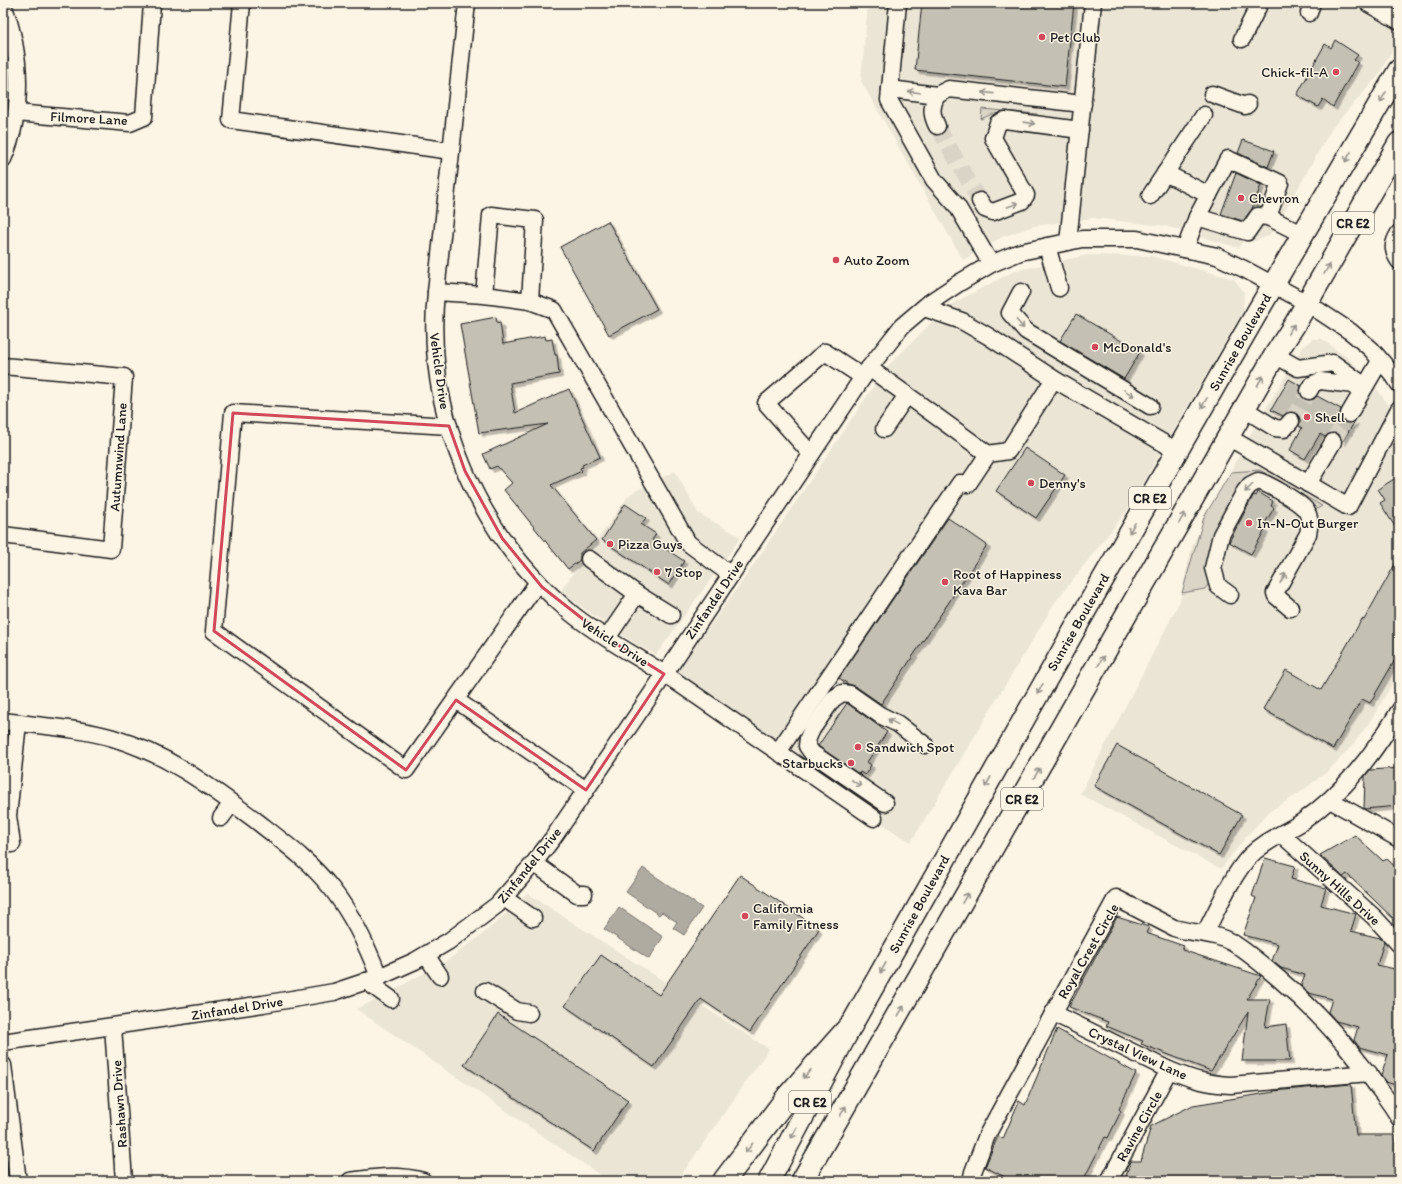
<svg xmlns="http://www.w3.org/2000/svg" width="1402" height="1184" viewBox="0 0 1402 1184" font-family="Itim,sans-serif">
  <defs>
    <filter id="shadow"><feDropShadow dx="3.5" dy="3.5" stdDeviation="0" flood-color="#0004"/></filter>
  </defs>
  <rect width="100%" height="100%" fill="#fcf5e5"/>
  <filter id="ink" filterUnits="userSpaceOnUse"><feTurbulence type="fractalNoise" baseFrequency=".025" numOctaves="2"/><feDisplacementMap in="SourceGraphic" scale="8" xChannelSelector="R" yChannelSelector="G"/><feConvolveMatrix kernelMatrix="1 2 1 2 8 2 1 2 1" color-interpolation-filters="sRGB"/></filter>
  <g filter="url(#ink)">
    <g fill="#ebe5d6">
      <polygon points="868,3 1399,3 1399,38 1378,76 1332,128 1275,229 1268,236 1254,241 1243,239 1239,248 1165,226 1093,218 1034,226 1002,237 963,260 861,81"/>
      <polygon points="1088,255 1151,256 1234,279 1244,292 1243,311 1128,509 1056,601 911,842 899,835 672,677 742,582 886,368 948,306 1014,271"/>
      <polygon points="1312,339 1322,339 1349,359 1377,389 1389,406 1399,422 1399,672 1375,714 1353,745 1328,771 1298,794 1270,811 1246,837 1221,869 1080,794 1180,601 1192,546 1250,435 1303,347"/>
      <polygon points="675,471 698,513 741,537 656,655 634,643 560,592 630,494"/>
      <polygon points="527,893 769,1049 677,1181 609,1181 356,1009 380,998 449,959 478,938 506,914"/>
    </g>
    <g fill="#dbd5c8" stroke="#7c7872">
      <polygon points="982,109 1037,114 1036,118 992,114 981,119"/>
      <polygon points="1260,470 1322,506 1310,513 1248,479 1209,583 1205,589 1182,593 1204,517 1231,472"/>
    </g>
    <g fill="#b0aba1" stroke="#75726c">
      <polygon points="643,868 702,908 684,935 673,928 677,922 662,912 659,915 626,892"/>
      <polygon points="619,907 663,937 649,959 604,929"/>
    </g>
    <g fill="#c4c0b3" stroke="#1c1c1c" filter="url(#shadow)">
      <polygon points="922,3 1074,3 1065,87 915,70"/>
      <polygon points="1335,40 1358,55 1354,60 1358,62 1333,107 1323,99 1318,107 1297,95 1325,44 1331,48"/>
      <polygon points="1243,140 1274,151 1268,167 1238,153"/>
      <polygon points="1236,173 1261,185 1252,209 1243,221 1221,214"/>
      <polygon points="608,221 657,309 609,335 560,247"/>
      <polygon points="1076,314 1140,352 1124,379 1060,341"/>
      <polygon points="496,317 497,323 500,322 503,344 545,336 546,340 552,339 555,355 557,355 559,374 510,383 515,413 569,389 600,457 582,465 583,467 580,468 582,471 551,485 596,540 580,553 580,560 568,569 504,490 512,483 497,466 490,469 483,454 548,424 479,433 460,324"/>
      <polygon points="1289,379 1301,386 1300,391 1301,396 1304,399 1309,400 1314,399 1317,396 1341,409 1340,414 1341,419 1344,422 1349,423 1355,421 1342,442 1341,437 1338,434 1333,433 1329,434 1325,437 1320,434 1305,459 1290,450 1302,428 1299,426 1300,422 1300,418 1297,414 1293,412 1288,412 1283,416 1271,410"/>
      <polygon points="1025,448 1065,475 1036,518 996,491"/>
      <polygon points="1399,476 1399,533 1380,503 1385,500 1378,489"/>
      <polygon points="1258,492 1273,501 1271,506 1274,508 1262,528 1265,530 1251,554 1229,542 1253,496 1254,495 1256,496"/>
      <polygon points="625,504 646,518 641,524 656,534 652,540 684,561 669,585 602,540"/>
      <polygon points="948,518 987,545 881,704 855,686 848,684 839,678"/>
      <polygon points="1399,557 1399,653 1370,703 1362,699 1333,749 1263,709 1286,670 1321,690 1362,619 1364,620"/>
      <polygon points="847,703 887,732 867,762 871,765 865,775 860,772 859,774 818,746"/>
      <polygon points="1117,745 1242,815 1219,855 1094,786"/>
      <polygon points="1399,768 1399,806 1364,809 1365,776 1370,770"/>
      <polygon points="1355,835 1383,861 1387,859 1399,870 1399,924 1347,874 1343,877 1320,855"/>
      <polygon points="1265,858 1295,866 1291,879 1326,888 1321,905 1356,914 1351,931 1380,938 1384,942 1377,965 1399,970 1399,1086 1386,1082 1381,1076 1388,1055 1359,1047 1354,1040 1358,1027 1336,1021 1328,1012 1332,999 1309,993 1301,986 1305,975 1281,968 1272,961 1278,944 1243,935 1256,898 1252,896"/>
      <polygon points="740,875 819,929 750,1032 701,999 654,1067 565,1006 601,955 659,995"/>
      <polygon points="1117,917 1149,927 1146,933 1184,946 1182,950 1261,976 1247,999 1270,999 1265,1027 1286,1024 1290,1061 1242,1061 1248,1012 1211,1071 1141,1044 1143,1041 1106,1026 1108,1022 1069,1007"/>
      <polygon points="498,1014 628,1100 594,1151 464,1065"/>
      <polygon points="1057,1029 1136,1073 1119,1109 1121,1111 1108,1138 1105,1137 1083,1181 1013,1181 985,1167 998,1136 1003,1139 1019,1101 1025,1105"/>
      <polygon points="1351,1084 1356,1135 1395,1135 1399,1181 1124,1181 1131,1161 1141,1161 1151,1126 1193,1105 1274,1092 1273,1091"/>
    </g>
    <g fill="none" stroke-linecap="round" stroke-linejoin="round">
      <g stroke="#dad4c7" stroke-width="16" stroke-dasharray="16 8" stroke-linecap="butt">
        <polyline points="937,126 980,201"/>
        <polyline points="1291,421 1309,391"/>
        <polyline points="1333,442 1349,414"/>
      </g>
      <defs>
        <g id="minor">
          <polyline points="242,3 231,120 451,151"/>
          <path d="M 467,3 L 436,292 C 424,413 478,536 571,613 C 604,640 643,659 678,683 C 743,728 809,773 874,818"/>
          <polyline points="898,3 889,100 934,180 957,206 991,264"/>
          <polyline points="1369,3 1369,4 1399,21"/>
          <path d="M 3,5 C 22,53 24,111 3,159"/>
          <polyline points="1309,13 1312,3"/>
          <polyline points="1242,39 1260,3"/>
          <polyline points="890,89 937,95 949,89 1083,104"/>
          <polyline points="1212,94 1245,106 1248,104"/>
          <path d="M 937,95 C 931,107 931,114 937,126"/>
          <polyline points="16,113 130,123 144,117 152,3"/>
          <polyline points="1165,173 1209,195"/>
          <polyline points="1150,196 1204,115"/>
          <polyline points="980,201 985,209 993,212 1022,201 1026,195 993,138 998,123 1005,120 1080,130"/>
          <polyline points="1197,217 1247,232 1258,216 1268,217 1302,234"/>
          <path d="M 1399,233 C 1392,244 1392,250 1399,261"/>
          <polyline points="1068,242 1093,3"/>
          <polyline points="1047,246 1059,288"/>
          <polyline points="1185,249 1197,217 1228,159 1280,183 1268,217"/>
          <polyline points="436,292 484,295 491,215 535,220 530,301 484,295"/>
          <polyline points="1021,292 1010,313 1026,331 1150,406"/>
          <polyline points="530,301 554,310 688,543 731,575"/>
          <polyline points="924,308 962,321 988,336 1057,381"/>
          <polyline points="1275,355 1298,368 1333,363 1365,386"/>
          <polyline points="3,366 124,377 111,549 3,535"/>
          <polyline points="869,368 907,395"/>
          <polyline points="1309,391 1313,384 1320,381 1363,386"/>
          <polyline points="1244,409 1275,428 1284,429 1291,421"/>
          <polyline points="1349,414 1380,361"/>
          <polyline points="449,426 233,413 214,631 406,770 538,582"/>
          <polyline points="884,429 907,395 988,454"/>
          <polyline points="1228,437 1348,507 1399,409"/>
          <polyline points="811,454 766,403 825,352 863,377"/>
          <polyline points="1308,484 1333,442"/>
          <polyline points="589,559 637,594"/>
          <path d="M 1230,595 L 1218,586 L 1213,568 L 1221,535 L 1245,491 L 1250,485 L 1258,481 C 1269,484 1296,500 1304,508 C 1311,515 1310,525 1308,534 L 1275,593 L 1276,596 L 1290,608"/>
          <polyline points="607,638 637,594 671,615"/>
          <polyline points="456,700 586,790"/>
          <path d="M 3,721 C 40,726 78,728 113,738 C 169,755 208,785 254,819 C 282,841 310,861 332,889 C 353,916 367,945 379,977"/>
          <polyline points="778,752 960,483 968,484 988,454 1008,451 1052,382 1057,381 1177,451"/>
          <polyline points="1330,800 1399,839"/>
          <polyline points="885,803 812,753 807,746 808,738 812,729 833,699 842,693 850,694 880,715 898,724 925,745"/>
          <polyline points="221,818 232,803"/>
          <polyline points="1281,834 1374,917 1399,944"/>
          <polyline points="12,844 8,816 18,723"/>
          <polyline points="534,863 577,894 584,894"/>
          <polyline points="504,898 533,918"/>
          <path d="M 1205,933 C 1217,910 1233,873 1251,855 C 1266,840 1285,833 1302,822 C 1344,792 1373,755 1399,711"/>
          <polyline points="426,955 440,976"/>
          <polyline points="366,981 391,999"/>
          <polyline points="485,991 517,1011 529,1013"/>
          <path d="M 1053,1013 L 1169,1070 C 1191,1079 1207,1084 1231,1085 L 1369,1073"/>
          <polyline points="113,1027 124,1181"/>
          <polyline points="3,1042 263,1004 334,992 379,977 415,961 449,941 497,905 534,863 553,838 650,696 869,368 902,326 929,303 959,283 991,264 1020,252 1082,239 1137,239 1217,256 1246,270 1307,303 1351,332 1371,349 1394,376 1399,384"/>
          <polyline points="3,1065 18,1181"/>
          <path d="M 350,1181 C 376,1177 397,1174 423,1181"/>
          <path d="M 971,1181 L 973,1172 L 987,1135 L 1116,898 L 1174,928 C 1194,934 1214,932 1233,943 C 1249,953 1264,966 1278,978 C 1317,1011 1351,1049 1380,1090 C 1387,1099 1394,1108 1399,1118"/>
          <polyline points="1109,1181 1169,1070"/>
        </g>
        <g id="major">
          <polyline points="769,1181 852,1024 1094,595 1259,309 1399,70"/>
          <polyline points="802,1181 1275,355 1295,324 1399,143"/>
        </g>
        <polyline id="highway" points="724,1181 789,1095 852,1024"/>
      </defs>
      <use href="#minor" stroke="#1c1c1c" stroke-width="19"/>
      <use href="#major" stroke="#1c1c1c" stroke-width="24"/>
      <use href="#highway" stroke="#1c1c1c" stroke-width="25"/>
      <use href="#minor" stroke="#fcf5e5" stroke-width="16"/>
      <use href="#major" stroke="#fcf5e5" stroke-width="21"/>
      <use href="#highway" stroke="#fcf5e5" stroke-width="22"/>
    </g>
    <defs><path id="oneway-shaft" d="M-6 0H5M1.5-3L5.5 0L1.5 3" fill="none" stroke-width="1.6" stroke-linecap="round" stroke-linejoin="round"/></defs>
    <g stroke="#97938b">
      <use href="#oneway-shaft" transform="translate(914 92) rotate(-173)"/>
      <use href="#oneway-shaft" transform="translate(988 93) rotate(-174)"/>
      <use href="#oneway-shaft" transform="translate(1383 97) rotate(120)"/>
      <use href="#oneway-shaft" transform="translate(1029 123) rotate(8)"/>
      <use href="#oneway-shaft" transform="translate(1348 157) rotate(120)"/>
      <use href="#oneway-shaft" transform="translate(1013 205) rotate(-20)"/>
      <use href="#oneway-shaft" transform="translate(1327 269) rotate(-60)"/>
      <use href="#oneway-shaft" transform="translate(1020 324) rotate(50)"/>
      <use href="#oneway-shaft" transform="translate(1291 329) rotate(-57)"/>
      <use href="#oneway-shaft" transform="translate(1260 381) rotate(-61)"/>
      <use href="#oneway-shaft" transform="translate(1129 393) rotate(31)"/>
      <use href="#oneway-shaft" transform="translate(1204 403) rotate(120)"/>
      <use href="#oneway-shaft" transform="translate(1249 488) rotate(135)"/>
      <use href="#oneway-shaft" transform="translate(1182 518) rotate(-60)"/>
      <use href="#oneway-shaft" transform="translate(1132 528) rotate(120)"/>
      <use href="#oneway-shaft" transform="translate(1283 578) rotate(-61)"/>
      <use href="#oneway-shaft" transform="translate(1101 661) rotate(-60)"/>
      <use href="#oneway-shaft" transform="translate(1040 689) rotate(119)"/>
      <use href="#oneway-shaft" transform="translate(893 722) rotate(-151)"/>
      <use href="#oneway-shaft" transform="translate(1037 773) rotate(-60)"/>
      <use href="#oneway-shaft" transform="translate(988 782) rotate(119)"/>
      <use href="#oneway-shaft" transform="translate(856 783) rotate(34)"/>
      <use href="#oneway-shaft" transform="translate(965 898) rotate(-60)"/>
      <use href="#oneway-shaft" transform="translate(883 968) rotate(119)"/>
      <use href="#oneway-shaft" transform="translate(901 1011) rotate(-60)"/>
      <use href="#oneway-shaft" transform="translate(807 1074) rotate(132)"/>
      <use href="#oneway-shaft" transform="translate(843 1111) rotate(-60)"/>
      <use href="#oneway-shaft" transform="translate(794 1133) rotate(118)"/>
      <use href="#oneway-shaft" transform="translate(749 1148) rotate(127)"/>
    </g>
  </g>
  <path fill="none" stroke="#d1495b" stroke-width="3" stroke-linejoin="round" d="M 233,413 L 449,426 L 465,471 L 502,538 L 542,587 L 607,638 L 664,674 L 586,790 L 456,700 L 406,770 L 214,631 Z"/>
  <g fill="#d1495b" stroke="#fcf5e5" stroke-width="1.5">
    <circle cx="1042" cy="37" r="4"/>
    <circle cx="1336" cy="72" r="4"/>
    <circle cx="1241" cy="198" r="4"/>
    <circle cx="836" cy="260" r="4"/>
    <circle cx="1095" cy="347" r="4"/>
    <circle cx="1307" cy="417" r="4"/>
    <circle cx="1031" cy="483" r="4"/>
    <circle cx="1249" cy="523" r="4"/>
    <circle cx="610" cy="544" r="4"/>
    <circle cx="657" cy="572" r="4"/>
    <circle cx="945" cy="582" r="4"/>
    <circle cx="858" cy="747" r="4"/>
    <circle cx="851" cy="763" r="4"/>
    <circle cx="745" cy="916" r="4"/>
  </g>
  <g text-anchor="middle" stroke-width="3" stroke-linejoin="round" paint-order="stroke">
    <g fill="#fcf5e5" stroke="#5f5d58" stroke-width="1">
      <rect x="1332" y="212" width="42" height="22" rx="3"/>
      <rect x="1129" y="487" width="42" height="22" rx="3"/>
      <rect x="1001" y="788" width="42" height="22" rx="3"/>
      <rect x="789" y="1091" width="42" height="22" rx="3"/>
    </g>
    <g font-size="13" font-weight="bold" fill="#1c1c1c">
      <text x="1353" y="228">CR E2</text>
      <text x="1150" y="503">CR E2</text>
      <text x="1022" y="804">CR E2</text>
      <text x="810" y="1107">CR E2</text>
    </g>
    <g font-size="14" fill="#1c1c1c" stroke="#fcf5e5" text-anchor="start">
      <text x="1050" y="42">Pet Club</text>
      <text x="1328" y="77" text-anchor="end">Chick-fil-A</text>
      <text x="1249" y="203">Chevron</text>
      <text x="844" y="265">Auto Zoom</text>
      <text x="1103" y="352">McDonald's</text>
      <text x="1315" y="422">Shell</text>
      <text x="1039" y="488">Denny's</text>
      <text x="1257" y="528">In-N-Out Burger</text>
      <text x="618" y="549">Pizza Guys</text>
      <text x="665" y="577">7 Stop</text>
      <text x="953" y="579">Root of Happiness<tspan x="953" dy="16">Kava Bar</tspan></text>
      <text x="866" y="752">Sandwich Spot</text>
      <text x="843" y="768" text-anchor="end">Starbucks</text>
      <text x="753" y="913">California<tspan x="753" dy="16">Family Fitness</tspan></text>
    </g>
    <g font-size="14" fill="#1c1c1c" stroke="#fcf5e5">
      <text transform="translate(89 118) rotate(3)" y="5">Filmore Lane</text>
      <text transform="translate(1240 342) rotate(-60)" y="5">Sunrise Boulevard</text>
      <text transform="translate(440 371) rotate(82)" y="5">Vehicle Drive</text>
      <text transform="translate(118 457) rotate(-86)" y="5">Autumnwind Lane</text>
      <text transform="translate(714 599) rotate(-56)" y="5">Zinfandel Drive</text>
      <text transform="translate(1078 622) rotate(-60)" y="5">Sunrise Boulevard</text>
      <text transform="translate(615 642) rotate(33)" y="5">Vehicle Drive</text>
      <text transform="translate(529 865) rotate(-51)" y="5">Zinfandel Drive</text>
      <text transform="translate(1340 888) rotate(42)" y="5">Sunny Hills Drive</text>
      <text transform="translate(919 904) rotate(-61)" y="5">Sunrise Boulevard</text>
      <text transform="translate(1088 951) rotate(-60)" y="5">Royal Crest Circle</text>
      <text transform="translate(237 1008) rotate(-9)" y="5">Zinfandel Drive</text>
      <text transform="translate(1138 1053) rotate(25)" y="5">Crystal View Lane</text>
      <text transform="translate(119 1104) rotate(-94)" y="5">Rashawn Drive</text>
      <text transform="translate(1139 1126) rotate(-61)" y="5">Ravine Circle</text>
    </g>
  </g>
  <rect width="1402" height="1184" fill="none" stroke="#fcf5e5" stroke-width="16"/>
  <rect x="8" y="8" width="1386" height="1168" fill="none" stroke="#1c1c1c" stroke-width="1.5" filter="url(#ink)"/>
</svg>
